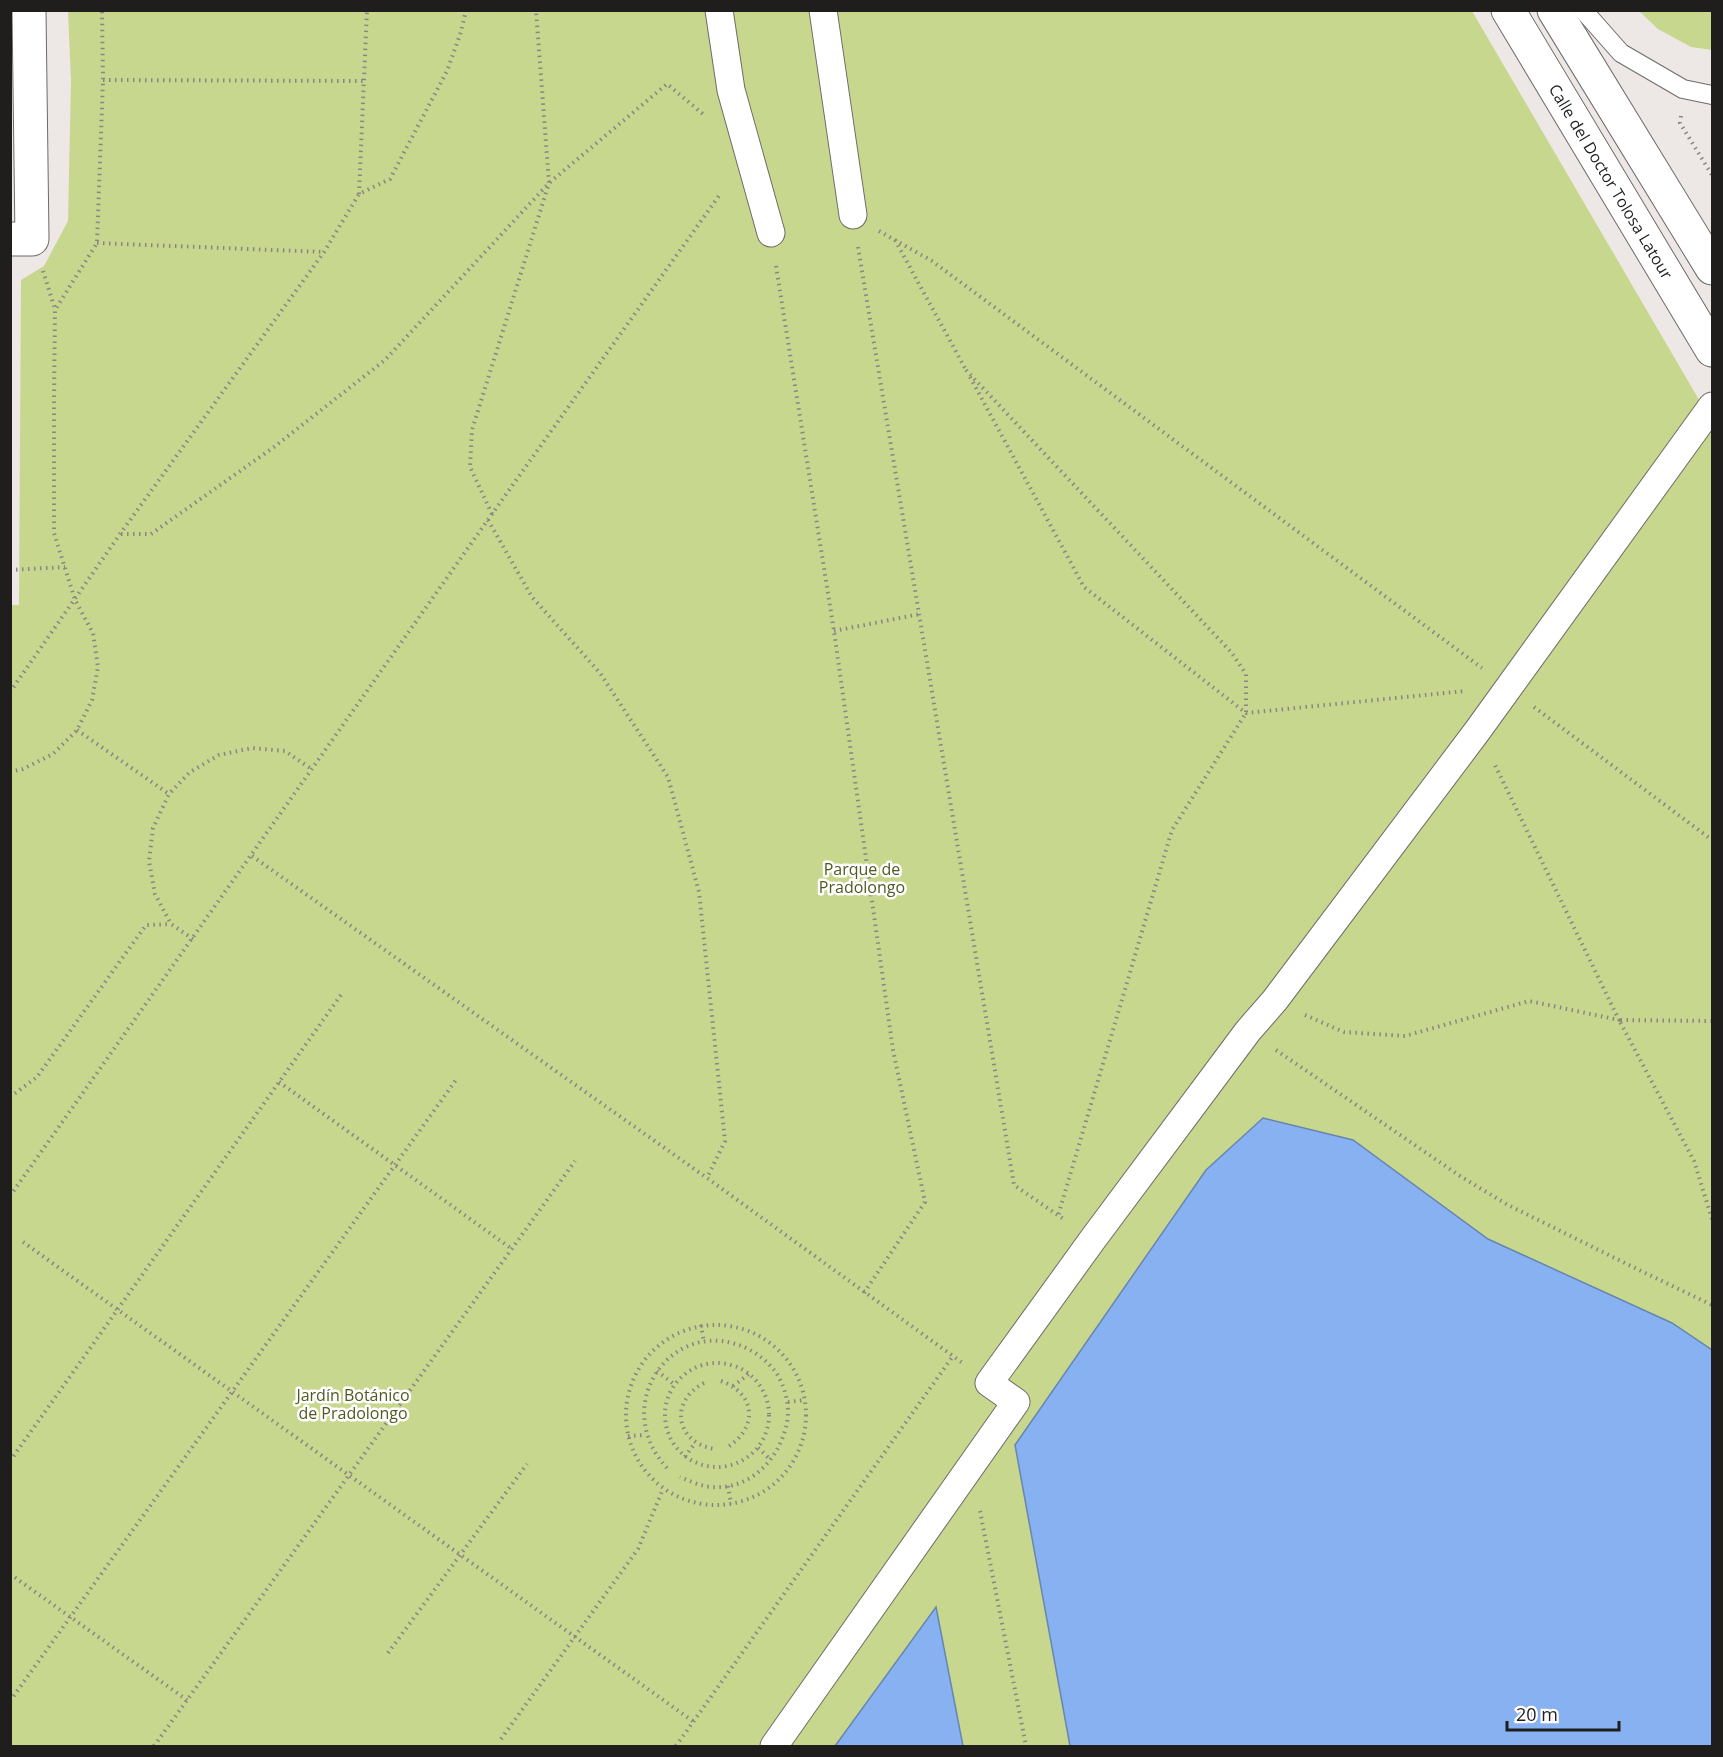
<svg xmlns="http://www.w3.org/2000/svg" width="1723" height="1757" viewBox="0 0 1723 1757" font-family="'Open Sans',sans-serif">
  <rect width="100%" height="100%" fill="#ede8e5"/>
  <g fill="#c8d78e">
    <polygon points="68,11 1472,11 1712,422 1712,1746 11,1746 10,605 19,605 21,280 44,266 68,221 71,81"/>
    <polygon points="1639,11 1712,11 1712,50 1691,47 1658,29"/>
  </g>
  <g fill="#87b1f1" stroke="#6885b1" stroke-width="1.5">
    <polygon points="1263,1118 1353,1140 1488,1239 1672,1323 1712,1350 1712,1746 1070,1746 1015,1445 1206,1170"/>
    <polygon points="936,1607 963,1746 835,1746"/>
  </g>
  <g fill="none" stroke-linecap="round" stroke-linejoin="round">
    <defs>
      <polyline id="service" points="1583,10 1621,53 1683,89 1712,95"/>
      <g id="pedestrian">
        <polyline points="719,10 731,90 771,233"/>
        <polyline points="823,10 853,215"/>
        <polyline points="774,1746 1016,1402 989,1383 1093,1239 1248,1031 1275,1000 1478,730 1712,406"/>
      </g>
      <polyline id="minor" points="10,239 32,239 29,10"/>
      <g id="tertiary">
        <path id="s1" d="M 1508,10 L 1712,350"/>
        <polyline points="1554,10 1712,268"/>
      </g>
    </defs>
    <use href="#service" stroke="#6f6b68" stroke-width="20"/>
    <use href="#pedestrian" stroke="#6f6b68" stroke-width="29"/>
    <use href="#minor" stroke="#6f6b68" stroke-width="35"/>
    <use href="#tertiary" stroke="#6f6b68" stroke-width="35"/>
    <g stroke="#898684" stroke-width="4" stroke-dasharray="1.5 4.5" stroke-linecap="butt">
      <polyline points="103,80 365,81"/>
      <polyline points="1681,116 1680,123 1712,175"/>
      <polyline points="359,194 367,10"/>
      <polyline points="879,231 932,261 1482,668"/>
      <polyline points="895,240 966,370"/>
      <polyline points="97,243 324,252"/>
      <polyline points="858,247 1014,1185 1065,1220"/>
      <polyline points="776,266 834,631 893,1050 925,1202 864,1293"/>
      <polyline points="43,271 55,309"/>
      <polyline points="966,370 1231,652 1246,674 1246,713 1172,830 1058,1216"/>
      <polyline points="970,377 1084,587 1246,713 1465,691"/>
      <polyline points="492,514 470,467 472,430 549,183 536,10"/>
      <polyline points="488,520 532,597 600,673 668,777 699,892 725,1141 707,1178"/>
      <polyline points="121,534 151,534 274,447 385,360 549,183 667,84 703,114"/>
      <polyline points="10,570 65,567"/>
      <polyline points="834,631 920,614"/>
      <polyline points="10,692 120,534 324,252 359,194 390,179 447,71 461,32 466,10"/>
      <polyline points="1534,707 1712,840"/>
      <polyline points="77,730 169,794"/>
      <polyline points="10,772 23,769 53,754 77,730 92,700 98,667 93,633 75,600 54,533 54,401 55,310 97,243 103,80 102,10"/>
      <polyline points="252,856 707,1178 964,1364"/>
      <polyline points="193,939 171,924 155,894 149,861 153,828 169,794 190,772 219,755 252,748 285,751 313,770"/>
      <polyline points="1305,1015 1344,1032 1405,1036 1529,1001 1619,1020 1494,763"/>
      <polyline points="1712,1021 1619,1020 1694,1161 1712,1219"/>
      <polyline points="1276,1050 1460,1176 1508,1205 1639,1270 1712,1305"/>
      <polyline points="279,1082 512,1249"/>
      <polyline points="10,1097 37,1077 146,925 171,924"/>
      <polyline points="10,1196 492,514 721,193"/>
      <polyline points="23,1242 694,1722"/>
      <circle cx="716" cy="1415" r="90"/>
      <polyline points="701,1325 704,1342"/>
      <circle cx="717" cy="1415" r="52"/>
      <polyline points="657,1371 675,1385"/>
      <path d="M 721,1381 C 757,1394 758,1429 726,1448"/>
      <path d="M 704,1383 C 669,1401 675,1443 715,1449"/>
      <polyline points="733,1386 749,1374"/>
      <polyline points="788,1402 805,1400"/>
      <polyline points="628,1436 646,1435"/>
      <polyline points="758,1448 771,1460"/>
      <polyline points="685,1457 695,1443"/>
      <polyline points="10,1461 343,992"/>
      <path d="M 667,1468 C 607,1403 676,1311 750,1350 C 761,1356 770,1364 777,1374 C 786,1389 791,1409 786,1427 C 777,1462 749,1490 711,1487 C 700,1486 690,1481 680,1477"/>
      <polyline points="728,1486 731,1504"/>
      <polyline points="980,1511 1026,1746"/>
      <polyline points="10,1574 187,1700"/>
      <polyline points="388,1653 527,1464"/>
      <polyline points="10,1701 456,1080"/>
      <polyline points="501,1739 638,1549 663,1489"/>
      <polyline points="154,1746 575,1161"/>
      <polyline points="676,1746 953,1356"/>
    </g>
    <use href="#service" stroke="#fff" stroke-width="18"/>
    <use href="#pedestrian" stroke="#fff" stroke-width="27"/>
    <use href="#minor" stroke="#fff" stroke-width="33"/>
    <use href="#tertiary" stroke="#fff" stroke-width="33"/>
  </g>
  <g text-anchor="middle" stroke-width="5" stroke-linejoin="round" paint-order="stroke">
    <g font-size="16" fill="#201e1d" stroke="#fff">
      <text dy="6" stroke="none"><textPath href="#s1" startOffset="200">Calle del Doctor Tolosa Latour</textPath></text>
    </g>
    <g font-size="16" fill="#505a22" stroke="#fff">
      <text x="862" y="875">Parque de<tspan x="862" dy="18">Pradolongo</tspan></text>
      <text x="353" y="1401">Jardín Botánico<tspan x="353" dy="18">de Pradolongo</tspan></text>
    </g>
  </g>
  <rect width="1723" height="1757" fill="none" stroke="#201e1d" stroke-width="24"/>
  <path d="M1507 1721v9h112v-9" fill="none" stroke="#201e1d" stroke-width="3"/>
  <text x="1516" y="1721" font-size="18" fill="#201e1d" stroke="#ffffff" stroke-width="4.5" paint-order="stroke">20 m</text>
</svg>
